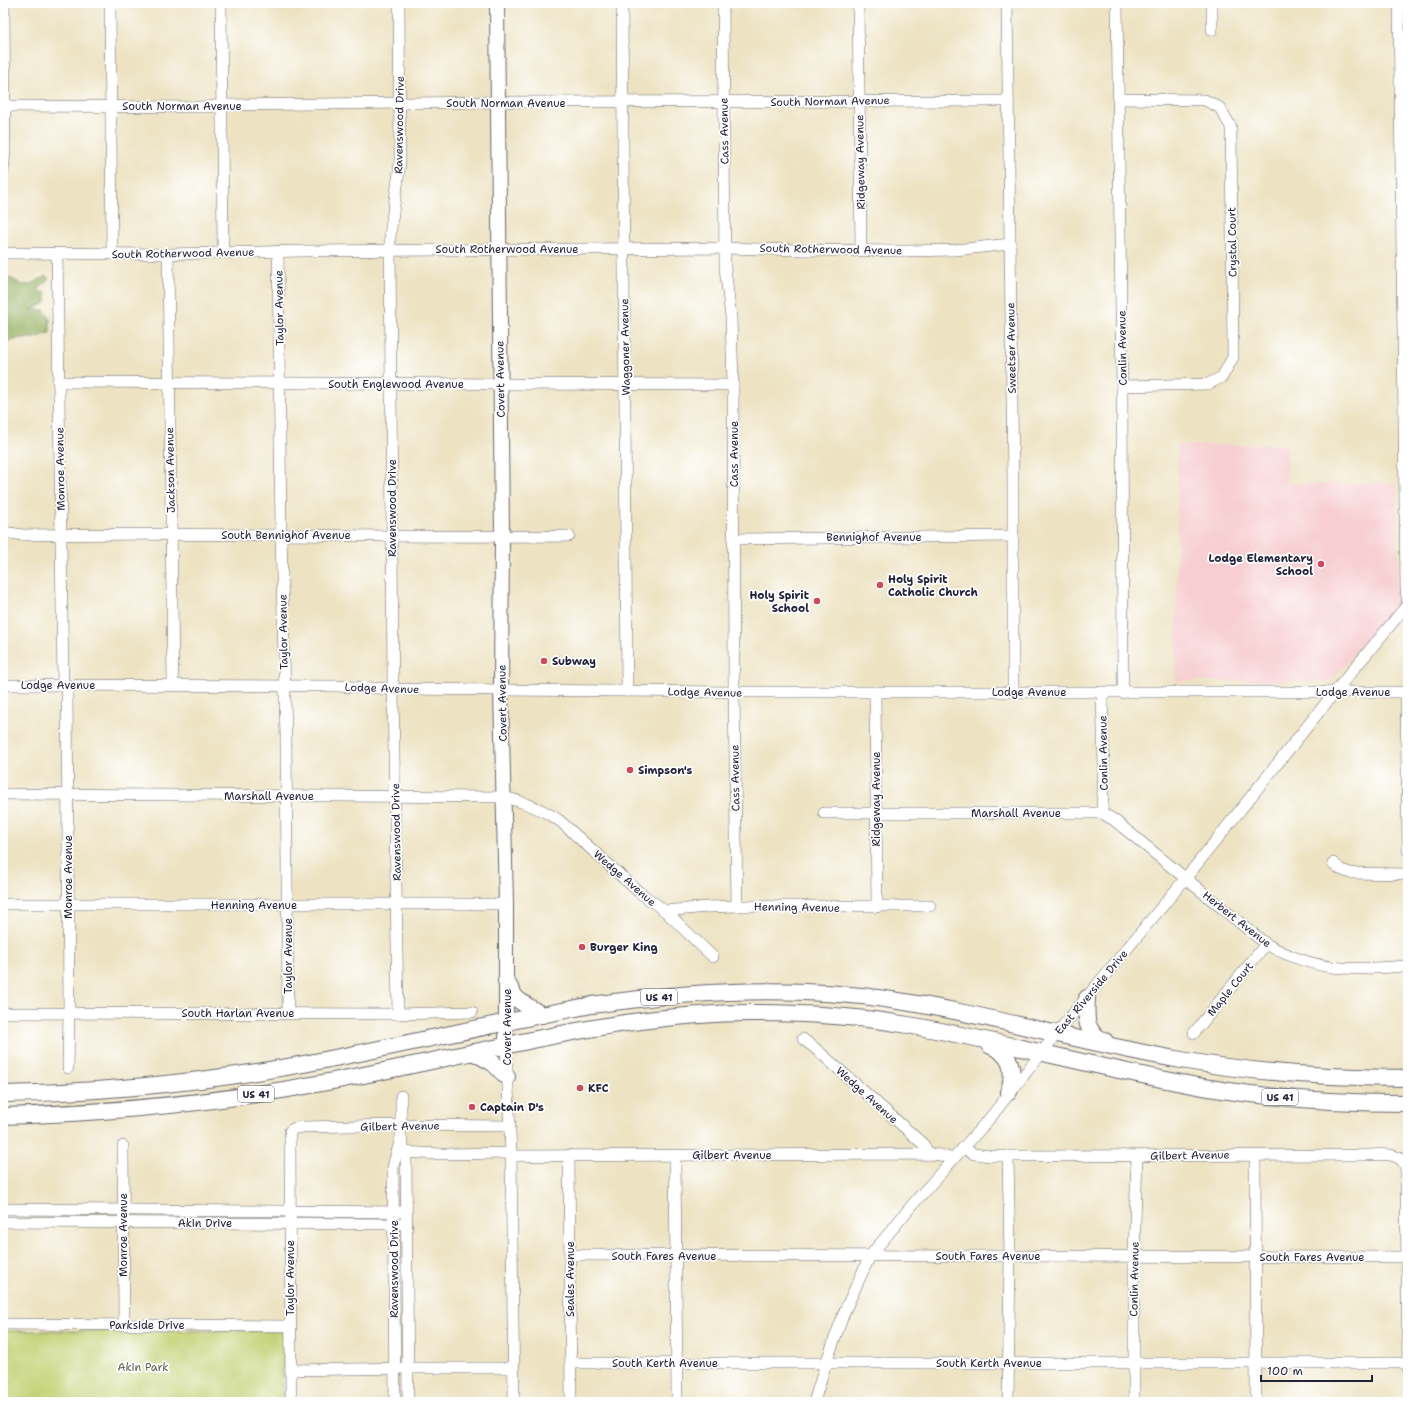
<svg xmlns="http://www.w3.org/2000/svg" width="1411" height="1405" viewBox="0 0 1411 1405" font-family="'Shantell Sans',sans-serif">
  <rect width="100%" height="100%" fill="#fff"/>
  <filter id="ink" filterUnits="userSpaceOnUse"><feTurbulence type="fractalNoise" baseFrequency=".025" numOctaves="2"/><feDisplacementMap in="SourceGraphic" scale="8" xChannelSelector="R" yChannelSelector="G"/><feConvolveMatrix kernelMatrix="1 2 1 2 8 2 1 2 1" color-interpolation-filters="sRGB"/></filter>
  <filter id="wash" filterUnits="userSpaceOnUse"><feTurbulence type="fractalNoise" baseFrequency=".012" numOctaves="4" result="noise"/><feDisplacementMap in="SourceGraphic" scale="16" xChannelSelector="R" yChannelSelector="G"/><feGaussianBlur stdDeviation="0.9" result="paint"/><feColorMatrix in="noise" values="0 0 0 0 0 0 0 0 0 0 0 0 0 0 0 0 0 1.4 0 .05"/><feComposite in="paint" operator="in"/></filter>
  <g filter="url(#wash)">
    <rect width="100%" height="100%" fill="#ede3c3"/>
    <polygon fill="#f7cfd2" points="1178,445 1287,445 1287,484 1397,483 1399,599 1332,681 1176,681"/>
    <rect fill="#c2d174" stroke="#727a58" x="3" y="1331" width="280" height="71"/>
    <polygon fill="#99b366" stroke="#5e6a50" points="7,276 22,285 30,285 46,276 49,279 37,291 46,293 46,303 31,310 44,310 50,319 50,333 34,338 20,338 12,341 3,341 3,278"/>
  </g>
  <g filter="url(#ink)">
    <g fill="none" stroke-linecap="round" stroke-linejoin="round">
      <defs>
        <g id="minor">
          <polyline points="110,3 112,254"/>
          <polyline points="221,3 223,252"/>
          <polyline points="622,3 627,691"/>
          <polyline points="723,3 725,268 731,317 733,385 734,692 737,906"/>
          <polyline points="858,3 861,250"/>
          <polyline points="1007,3 1013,481 1013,692"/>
          <polyline points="1117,3 1122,386 1123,693"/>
          <polyline points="1212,3 1212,30"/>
          <polyline points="1399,3 1406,590 1408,605"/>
          <polyline points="1118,99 1205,100 1220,108 1231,127 1233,357 1222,377 1208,384 1122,386"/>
          <polyline points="5,106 208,107 222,105 498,102 1008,101"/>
          <polyline points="3,172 5,150 4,3"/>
          <polyline points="278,251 281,535 286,739 288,1013"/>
          <polyline points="3,253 166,254 303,251 725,248 799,250 905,251 955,250 1010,244"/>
          <polyline points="57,253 63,685"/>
          <polyline points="168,254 173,686"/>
          <polyline points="58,382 733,385"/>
          <path d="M 3,532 L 23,535 C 205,532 387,538 569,536"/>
          <polyline points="735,539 1013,536"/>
          <polyline points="3,685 336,686 393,689 734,692 1408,692"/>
          <polyline points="67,686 69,1013 68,1068"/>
          <polyline points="875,692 877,907"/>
          <polyline points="1406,692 1408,851"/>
          <polyline points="1102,693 1104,766 1102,813"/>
          <path d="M 3,794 L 504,797 C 524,802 543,809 560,821 L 639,892 L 665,911 L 713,957"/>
          <path d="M 824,813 L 1102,813 L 1114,820 L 1266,944 C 1319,973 1350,970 1408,966"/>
          <polyline points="1333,863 1340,869 1350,873 1408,874"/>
          <polyline points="3,904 506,904"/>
          <polyline points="665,911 708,907 737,906 930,906"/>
          <polyline points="3,1013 398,1014 472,1012"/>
          <path d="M 398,1014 L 393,689 L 390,238 C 392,212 398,186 400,161 L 399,3"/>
          <polyline points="1194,1033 1266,944"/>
          <polyline points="803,1039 816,1049 923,1144 929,1154"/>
          <polyline points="506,1045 511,1153 514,1402"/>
          <polyline points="401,1096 401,1138 406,1159 408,1402"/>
          <polyline points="123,1146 124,1325"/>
          <path d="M 963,1148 L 974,1154 L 990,1156 L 1366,1155 C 1378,1155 1400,1151 1405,1166 C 1406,1168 1406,1173 1406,1176 L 1408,1369"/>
          <polyline points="399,1152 442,1154 511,1153"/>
          <polyline points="569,1155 571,1402"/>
          <polyline points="675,1155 677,1402"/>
          <polyline points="1255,1155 1256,1402"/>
          <polyline points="511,1156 929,1154 940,1155 953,1159"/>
          <polyline points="1008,1156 1010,1256 1008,1402"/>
          <polyline points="3,1209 406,1212"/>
          <polyline points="3,1222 407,1224"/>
          <polyline points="570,1255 1406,1257"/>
          <polyline points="3,1324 290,1326"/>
          <polyline points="571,1363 1408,1363"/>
          <polyline points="291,1370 408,1368 513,1368"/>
          <polyline points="291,1402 290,1131 295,1128 303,1127 401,1125 510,1126"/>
          <polyline points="395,1402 393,1167 395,1159 401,1138"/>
          <polyline points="814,1402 826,1363 845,1310 870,1256 913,1204 990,1118 1057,1033 1185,879 1334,693 1408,604"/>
          <polyline points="1134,1402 1134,1257 1137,1156"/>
        </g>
        <polyline id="major" points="497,3 502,536 501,690 506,904 506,1045"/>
        <g id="highway">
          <polyline points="506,981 515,997 521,1002 542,1015"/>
          <path d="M 1087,998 C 1086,1017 1084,1033 1105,1041"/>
          <path d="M 989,1045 C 1012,1054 1015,1069 1009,1092"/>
          <polyline points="473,1052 493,1063 507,1077"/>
          <path d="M 3,1094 C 105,1092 208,1082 309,1063 C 404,1045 497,1023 592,1005 C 689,991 788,985 885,999 C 985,1013 1082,1043 1181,1060 C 1256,1073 1332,1078 1408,1078"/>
          <path d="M 3,1116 C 110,1113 217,1103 322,1083 C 383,1072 444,1058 504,1046 C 586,1028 668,1013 752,1013 C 804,1013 857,1016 908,1025 C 1009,1042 1108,1071 1209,1088 C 1275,1099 1341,1103 1408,1103"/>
        </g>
      </defs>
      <use href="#minor" stroke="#69666b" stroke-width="12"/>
      <use href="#major" stroke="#69666b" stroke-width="16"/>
      <use href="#highway" stroke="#69666b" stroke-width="18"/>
      <use href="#minor" stroke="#fff" stroke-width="11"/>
      <use href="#major" stroke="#fff" stroke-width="14"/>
      <use href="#highway" stroke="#fff" stroke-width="16"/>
    </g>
  </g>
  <g fill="#d1495b" stroke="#fff" stroke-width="1.5">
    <circle cx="1321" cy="564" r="4"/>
    <circle cx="880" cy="585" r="4"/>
    <circle cx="817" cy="601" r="4"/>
    <circle cx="544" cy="661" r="4"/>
    <circle cx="630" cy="770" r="4"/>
    <circle cx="582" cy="947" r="4"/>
    <circle cx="580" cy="1088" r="4"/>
    <circle cx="472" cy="1107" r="4"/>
  </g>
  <g text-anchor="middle" stroke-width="3.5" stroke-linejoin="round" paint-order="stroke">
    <g fill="#fff" stroke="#646476" stroke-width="1">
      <rect x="641" y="989" width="36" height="16" rx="3"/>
      <rect x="238" y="1086" width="36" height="16" rx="3"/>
      <rect x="1262" y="1089" width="36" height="16" rx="3"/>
    </g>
    <g font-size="10" font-weight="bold" fill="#22223b">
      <text x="659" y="1001">US 41</text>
      <text x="256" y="1098">US 41</text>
      <text x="1280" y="1101">US 41</text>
    </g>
    <g font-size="11" fill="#22223b" stroke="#fff">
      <text transform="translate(830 101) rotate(-1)" y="4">South Norman Avenue</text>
      <text x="506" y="107">South Norman Avenue</text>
      <text x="182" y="110">South Norman Avenue</text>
      <text transform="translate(399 125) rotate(-89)" y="4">Ravenswood Drive</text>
      <text transform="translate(724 131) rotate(-91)" y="4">Cass Avenue</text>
      <text transform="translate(860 162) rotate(-91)" y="4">Ridgeway Avenue</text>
      <text transform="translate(1232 242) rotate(-91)" y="4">Crystal Court</text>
      <text x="507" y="253">South Rotherwood Avenue</text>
      <text transform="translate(831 249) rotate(1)" y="4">South Rotherwood Avenue</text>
      <text transform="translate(183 253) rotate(-1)" y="4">South Rotherwood Avenue</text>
      <text transform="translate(279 308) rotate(-91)" y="4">Taylor Avenue</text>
      <text transform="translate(625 347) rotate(-91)" y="4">Waggoner Avenue</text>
      <text transform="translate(1011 348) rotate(-91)" y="4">Sweetser Avenue</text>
      <text transform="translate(1122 348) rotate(-91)" y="4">Conlin Avenue</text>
      <text transform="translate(500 379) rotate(-91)" y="4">Covert Avenue</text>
      <text x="396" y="388">South Englewood Avenue</text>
      <text transform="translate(734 454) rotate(-90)" y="4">Cass Avenue</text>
      <text transform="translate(60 469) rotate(-91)" y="4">Monroe Avenue</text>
      <text transform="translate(170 470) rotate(-91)" y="4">Jackson Avenue</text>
      <text transform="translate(392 508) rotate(-90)" y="4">Ravenswood Drive</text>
      <text x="286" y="539">South Bennighof Avenue</text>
      <text x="874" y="541">Bennighof Avenue</text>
      <text transform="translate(283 632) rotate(-91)" y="4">Taylor Avenue</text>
      <text x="58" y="689">Lodge Avenue</text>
      <text transform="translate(382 688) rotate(2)" y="4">Lodge Avenue</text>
      <text transform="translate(705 692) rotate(1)" y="4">Lodge Avenue</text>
      <text x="1029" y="696">Lodge Avenue</text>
      <text x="1353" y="696">Lodge Avenue</text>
      <text transform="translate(502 703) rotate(-91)" y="4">Covert Avenue</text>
      <text transform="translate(1103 753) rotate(-91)" y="4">Conlin Avenue</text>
      <text transform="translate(735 778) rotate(-91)" y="4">Cass Avenue</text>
      <text x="269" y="800">Marshall Avenue</text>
      <text transform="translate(876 799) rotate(-90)" y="4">Ridgeway Avenue</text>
      <text x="1016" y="817">Marshall Avenue</text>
      <text transform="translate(396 832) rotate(-91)" y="4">Ravenswood Drive</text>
      <text transform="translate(68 877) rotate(-90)" y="4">Monroe Avenue</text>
      <text transform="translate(625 878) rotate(41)" y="4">Wedge Avenue</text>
      <text x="254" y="909">Henning Avenue</text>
      <text transform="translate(797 907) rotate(1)" y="4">Henning Avenue</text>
      <text transform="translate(1237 919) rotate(38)" y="4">Herbert Avenue</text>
      <text transform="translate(288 956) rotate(-90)" y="4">Taylor Avenue</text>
      <text transform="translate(1230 989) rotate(-51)" y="4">Maple Court</text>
      <text transform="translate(1091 992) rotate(-50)" y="4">East Riverside Drive</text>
      <text x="238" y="1017">South Harlan Avenue</text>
      <text transform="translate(507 1027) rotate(-90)" y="4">Covert Avenue</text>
      <text transform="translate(867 1095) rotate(42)" y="4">Wedge Avenue</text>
      <text transform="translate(400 1126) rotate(-1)" y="4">Gilbert Avenue</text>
      <text x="732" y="1159">Gilbert Avenue</text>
      <text transform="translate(1190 1155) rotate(-1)" y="4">Gilbert Avenue</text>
      <text x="205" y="1227">Akin Drive</text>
      <text transform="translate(123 1235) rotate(-90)" y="4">Monroe Avenue</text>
      <text x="664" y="1260">South Fares Avenue</text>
      <text x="988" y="1260">South Fares Avenue</text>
      <text x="1312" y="1261">South Fares Avenue</text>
      <text transform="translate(394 1269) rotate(-90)" y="4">Ravenswood Drive</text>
      <text transform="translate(290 1278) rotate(-90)" y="4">Taylor Avenue</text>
      <text transform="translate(570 1279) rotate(-90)" y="4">Seales Avenue</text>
      <text transform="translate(1134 1279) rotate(-89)" y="4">Conlin Avenue</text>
      <text x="147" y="1329">Parkside Drive</text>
      <text x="665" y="1367">South Kerth Avenue</text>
      <text x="989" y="1367">South Kerth Avenue</text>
    </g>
    <g font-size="11" font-weight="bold" fill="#22223b" stroke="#fff" text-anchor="start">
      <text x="1313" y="562" text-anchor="end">Lodge Elementary<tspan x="1313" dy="13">School</tspan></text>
      <text x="888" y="583">Holy Spirit<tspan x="888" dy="13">Catholic Church</tspan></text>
      <text x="809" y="599" text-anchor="end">Holy Spirit<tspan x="809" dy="13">School</tspan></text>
      <text x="552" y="665">Subway</text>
      <text x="638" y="774">Simpson's</text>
      <text x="590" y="951">Burger King</text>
      <text x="588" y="1092">KFC</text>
      <text x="480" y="1111">Captain D's</text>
    </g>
    <g font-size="11" fill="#5a5f4f" stroke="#fff">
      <text x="143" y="1371">Akin Park</text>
    </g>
  </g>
  <rect width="1411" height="1405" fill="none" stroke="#fff" stroke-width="16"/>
  <path d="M1261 1375v6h111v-6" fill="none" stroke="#22223b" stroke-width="2"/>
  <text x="1267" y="1375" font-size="12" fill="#22223b" stroke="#ffffff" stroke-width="3" paint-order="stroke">100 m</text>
</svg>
